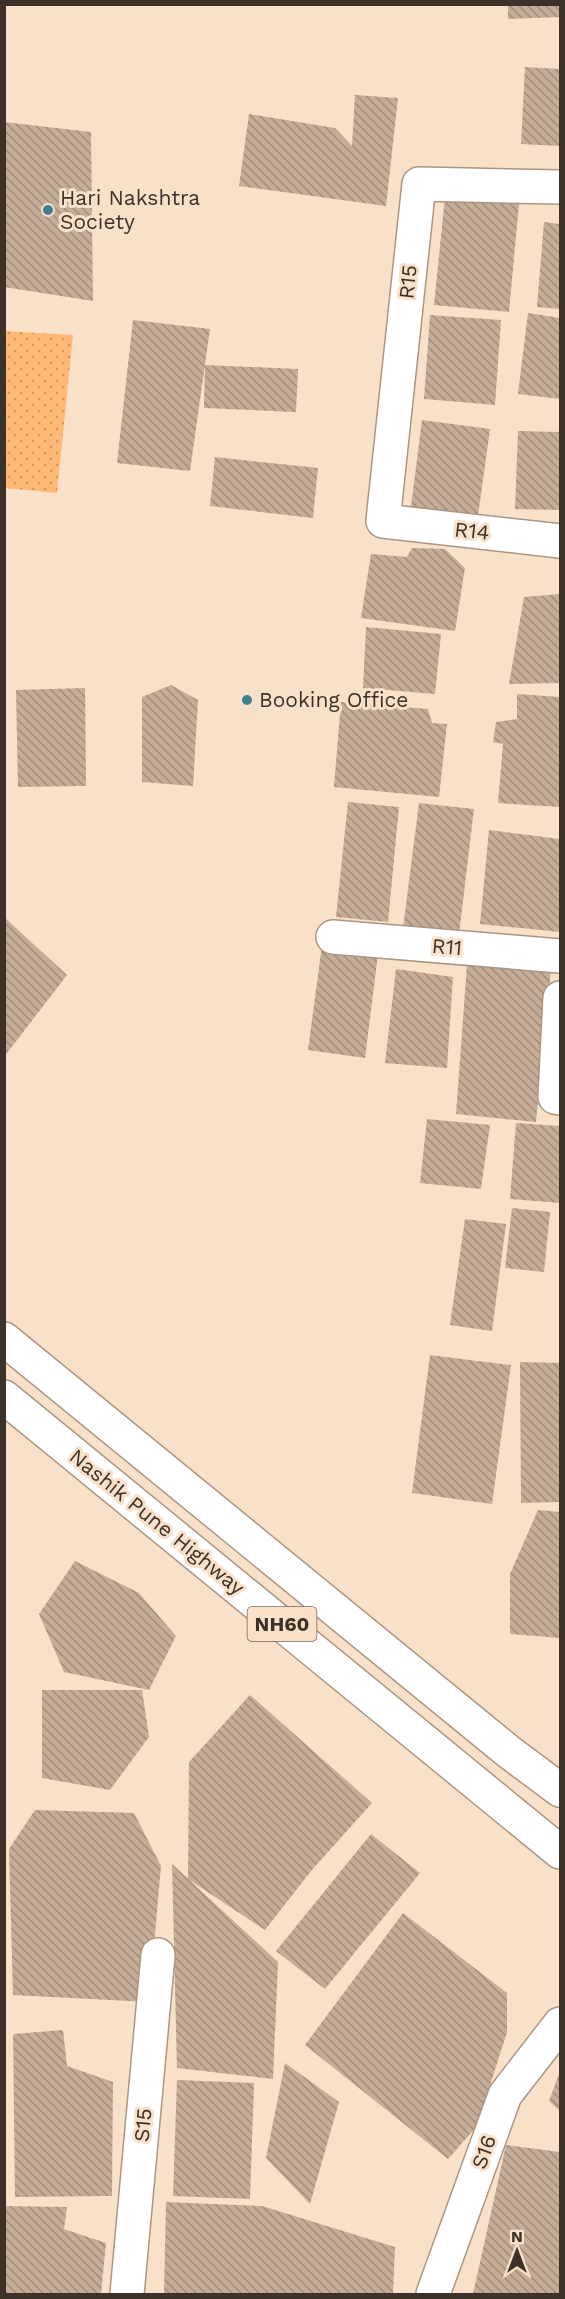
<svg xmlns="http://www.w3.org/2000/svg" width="565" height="2299" viewBox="0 0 565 2299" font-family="'Work Sans',sans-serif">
  <defs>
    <pattern id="green-dots" width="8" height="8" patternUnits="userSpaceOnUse" patternTransform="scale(1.5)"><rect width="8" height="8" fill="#ffb975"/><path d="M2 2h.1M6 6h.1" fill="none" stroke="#d09760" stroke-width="1.8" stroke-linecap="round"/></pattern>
    <pattern id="building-back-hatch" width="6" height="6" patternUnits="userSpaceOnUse" patternTransform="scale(1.5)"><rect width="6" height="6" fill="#c5ad97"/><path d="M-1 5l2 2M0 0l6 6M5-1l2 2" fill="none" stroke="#a18d7b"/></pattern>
  </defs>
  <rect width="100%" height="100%" fill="#f9e0c9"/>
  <polygon fill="url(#green-dots)" points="4,331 73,335 57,493 5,488"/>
  <g fill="url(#building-back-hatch)">
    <polygon points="508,4 560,4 560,17 508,19"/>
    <polygon points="525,67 560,69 560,146 521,144"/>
    <polygon points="355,95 398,98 386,206 239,186 249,114 335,128 352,146"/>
    <polygon points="4,122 91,132 93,301 4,287"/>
    <polygon points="445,197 519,204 509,312 434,305"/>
    <polygon points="544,222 560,224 560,309 537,307"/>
    <polygon points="528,313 560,318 560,399 518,394"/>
    <polygon points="430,315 501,320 495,405 424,399"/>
    <polygon points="133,320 210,329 190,471 117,463"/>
    <polygon points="205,365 298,369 296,412 204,408"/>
    <polygon points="422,420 490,429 477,523 410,514"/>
    <polygon points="518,431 560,432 560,510 515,509"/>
    <polygon points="215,457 318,468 313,518 210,506"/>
    <polygon points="412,548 445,549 465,568 455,631 361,618 371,554 407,557"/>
    <polygon points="560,594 560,683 509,684 524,597"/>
    <polygon points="366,627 441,634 435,694 363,688"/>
    <polygon points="171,685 198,700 193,786 142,782 142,697"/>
    <polygon points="85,688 86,786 18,787 16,690"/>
    <polygon points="517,694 560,697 560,807 498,803 503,744 493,742 496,722 517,719"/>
    <polygon points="341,702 428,709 432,723 447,724 439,797 334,787"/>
    <polygon points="348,802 399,807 388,922 336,917"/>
    <polygon points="419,803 474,809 458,943 402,936"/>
    <polygon points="489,830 560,839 560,932 480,924"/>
    <polygon points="4,917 67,975 4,1057"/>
    <polygon points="323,938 379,946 365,1058 308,1050"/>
    <polygon points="467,965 551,970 536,1122 456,1114"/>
    <polygon points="396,969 453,977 447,1068 385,1063"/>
    <polygon points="427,1119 490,1125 481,1189 420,1183"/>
    <polygon points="516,1123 560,1126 560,1203 510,1199"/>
    <polygon points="512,1208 550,1212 544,1272 505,1268"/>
    <polygon points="465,1219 506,1224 492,1331 450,1325"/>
    <polygon points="430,1355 511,1365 492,1504 412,1493"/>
    <polygon points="520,1362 560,1363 560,1502 521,1503"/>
    <polygon points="538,1510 560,1512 560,1638 510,1634 510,1574"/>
    <polygon points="75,1561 139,1593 176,1636 149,1690 64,1672 39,1614"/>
    <polygon points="42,1690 142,1690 149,1737 110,1790 42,1778"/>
    <polygon points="250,1695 372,1803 311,1871 265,1930 188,1879 189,1762"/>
    <polygon points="35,1810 134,1813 161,1866 149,2002 13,1995 9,1849"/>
    <polygon points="371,1834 420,1873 325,1989 276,1951"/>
    <polygon points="172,1864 278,1962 273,2079 177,2068"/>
    <polygon points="403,1913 507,1993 507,2032 477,2126 448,2159 305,2045"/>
    <polygon points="63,2030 67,2066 113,2082 112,2196 15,2197 13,2034"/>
    <polygon points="285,2063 339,2102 310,2204 266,2158"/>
    <polygon points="560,2071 560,2111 549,2101"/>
    <polygon points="177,2080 254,2083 250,2199 173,2196"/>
    <polygon points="506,2145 560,2152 560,2294 473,2294"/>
    <polygon points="166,2202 262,2206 395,2247 393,2294 164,2294"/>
    <polygon points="4,2206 67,2207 64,2229 106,2243 101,2294 4,2294"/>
  </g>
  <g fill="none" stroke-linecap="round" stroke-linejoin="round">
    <defs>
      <g id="minor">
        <polyline points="560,187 419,184 383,521 560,541"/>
        <polyline points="333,937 560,956"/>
        <polyline points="560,998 555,1097 560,1098"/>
        <polyline points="127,2294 158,1955"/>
        <polyline points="433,2294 505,2095 560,2024"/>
      </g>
      <g id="trunk">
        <polyline points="4,1339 509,1752 560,1790"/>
        <polyline points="4,1397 560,1852"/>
      </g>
    </defs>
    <use href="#minor" stroke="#ad9580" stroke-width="36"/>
    <use href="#trunk" stroke="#ad9580" stroke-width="36"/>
    <use href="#minor" stroke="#fff" stroke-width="33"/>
    <use href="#trunk" stroke="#fff" stroke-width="33"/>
  </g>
  <g fill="#3e8291" stroke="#f9e0c9" stroke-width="2">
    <circle cx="48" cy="210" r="6"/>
    <circle cx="247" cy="700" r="6"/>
  </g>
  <g text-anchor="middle" stroke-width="6" stroke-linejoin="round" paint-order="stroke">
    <rect fill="#f9e0c9" stroke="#756659" stroke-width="1.5" x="247.5" y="1607" width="69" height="34" rx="4.5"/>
    <g font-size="20" font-weight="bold" fill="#3c3229">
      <text x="282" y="1631">NH60</text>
    </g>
    <g font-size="21" fill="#3c3229" stroke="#f9e0c9" text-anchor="start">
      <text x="60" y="205">Hari Nakshtra<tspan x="60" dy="24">Society</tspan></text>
      <text x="259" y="707">Booking Office</text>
    </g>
    <g font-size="21" fill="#3c3229" stroke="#f9e0c9">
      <text transform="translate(408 282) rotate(-84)" y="7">R15</text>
      <text transform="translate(472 531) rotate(6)" y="7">R14</text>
      <text transform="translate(447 947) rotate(5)" y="7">R11</text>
      <text transform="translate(157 1522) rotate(39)" y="7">Nashik Pune Highway</text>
      <text transform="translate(143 2125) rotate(-85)" y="7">S15</text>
      <text transform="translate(484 2152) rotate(-70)" y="7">S16</text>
    </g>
  </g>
  <rect width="565" height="2299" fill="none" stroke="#3c3229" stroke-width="12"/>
  <g transform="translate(517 2251)" stroke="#f9e0c9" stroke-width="4.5" paint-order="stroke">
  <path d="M0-4.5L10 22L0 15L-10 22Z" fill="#3c3229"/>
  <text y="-9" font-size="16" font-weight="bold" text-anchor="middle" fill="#3c3229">N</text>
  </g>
</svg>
